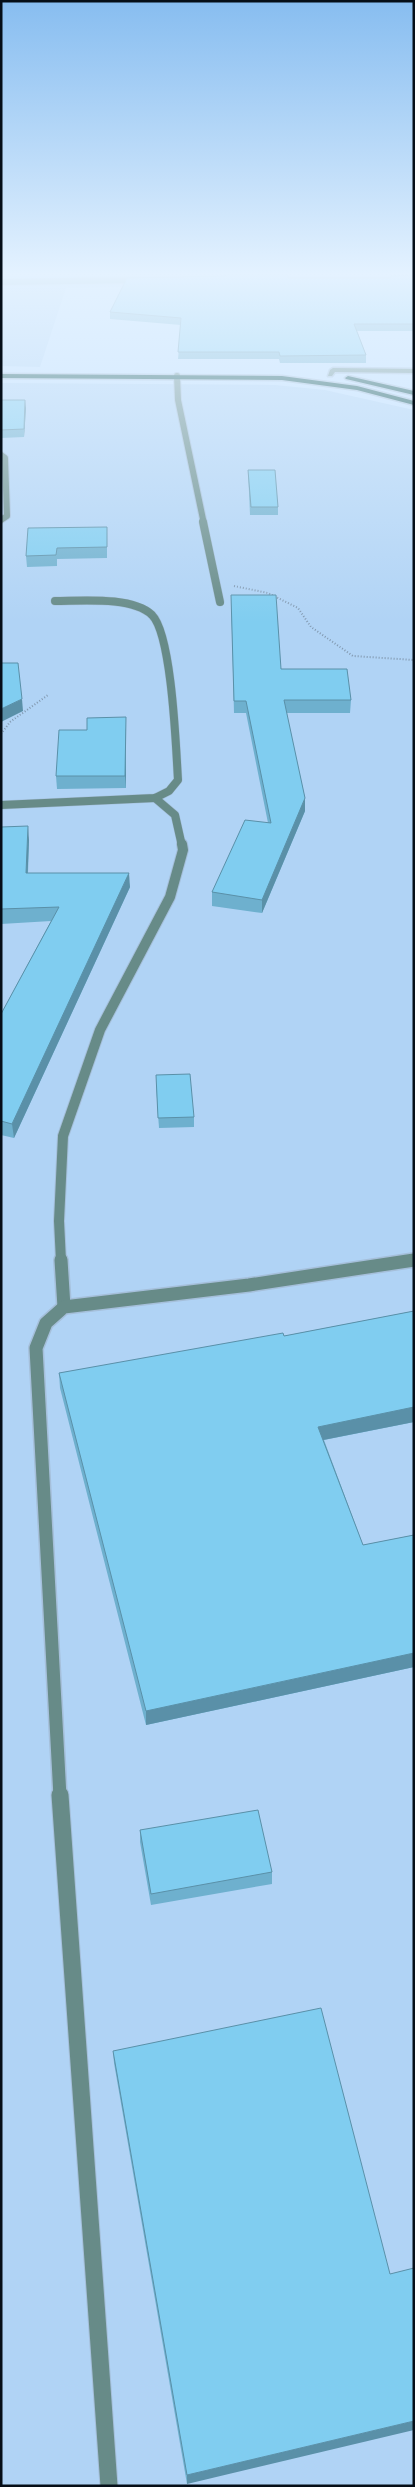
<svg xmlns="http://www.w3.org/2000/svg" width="415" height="2487" viewBox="0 0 415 2487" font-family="'Alegreya Sans',sans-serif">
  <rect width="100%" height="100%" fill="#c3e1ff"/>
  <g fill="#b0d3f5">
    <polygon points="1,274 414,274 414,280 66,288 40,367 1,366"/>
    <polygon points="1,383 275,385 325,390 414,410 414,2486 1,2486"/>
  </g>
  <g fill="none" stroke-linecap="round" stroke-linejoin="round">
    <defs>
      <g id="lane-far4">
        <polyline points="1,282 139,280"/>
        <polyline points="177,376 178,400 204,524"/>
        <polyline points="1,455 5,458 7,516 1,520"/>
      </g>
      <g id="lane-far3">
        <polyline points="203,522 220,602"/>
        <polyline points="155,798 175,815 182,846"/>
        <path d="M 1,805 L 155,798 L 169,791 L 178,780 C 176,749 172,635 152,615 C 132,596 81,601 55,601"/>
      </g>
      <g id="lane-far2">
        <polyline points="61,1261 59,1221 63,1136 100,1030 170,897 183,850 182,844"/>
        <polyline points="408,1261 414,1260"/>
      </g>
      <g id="lane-far1">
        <polyline points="61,1260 64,1307"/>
        <polyline points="60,1797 36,1348 46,1323 64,1307 249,1285 414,1260"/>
      </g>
      <polyline id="lane" points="60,1795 109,2486"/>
      <polygon id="street" points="333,368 414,369 414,373 335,372 332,376 328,376 330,370"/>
      <g id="primary">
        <polygon points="1,374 282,376 357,386 414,401 414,405 357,390 282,380 1,378"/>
        <polygon points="348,376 414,391 414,395 346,379 345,378"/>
      </g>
    </defs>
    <use href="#lane-far4" stroke="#a5bfda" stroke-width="8"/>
    <use href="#lane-far3" stroke="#a5bfda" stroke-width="9"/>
    <use href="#lane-far2" stroke="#a5bfda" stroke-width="12"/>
    <use href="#lane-far1" stroke="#a5bfda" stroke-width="16"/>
    <use href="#lane" stroke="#a5bfda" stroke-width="19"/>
    <use href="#street" stroke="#a5bfda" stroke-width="3"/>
    <use href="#primary" stroke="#a5bfda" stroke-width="3"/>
    <g stroke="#8299b0" stroke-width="2" stroke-dasharray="1 2" stroke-linecap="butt">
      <polyline points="234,586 268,593 298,608 311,627 353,656 414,660"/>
      <polyline points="1,734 10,722 48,695"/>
    </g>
    <use href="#lane-far4" stroke="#678b88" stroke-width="6"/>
    <use href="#lane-far3" stroke="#678b88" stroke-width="8"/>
    <use href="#lane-far2" stroke="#678b88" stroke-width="10"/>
    <use href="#lane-far1" stroke="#678b88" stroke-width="13"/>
    <use href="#lane" stroke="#678b88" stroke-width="17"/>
    <use href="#street" fill="#678b88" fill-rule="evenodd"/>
    <use href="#primary" fill="#004542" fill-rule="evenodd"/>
  </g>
  <g fill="#6eb0ce">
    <polygon points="133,274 192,274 133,275"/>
    <polygon points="225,274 288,274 288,278 390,278 390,276 414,275 414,331 357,331 366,355 366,363 280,363 279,359 178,359 181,325 110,319 110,312 227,275"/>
    <polygon points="1,400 26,408 24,437 1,438"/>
    <polygon points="248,470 278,507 278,515 250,515"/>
    <polygon points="107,527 107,558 57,559 57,566 27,567 26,556"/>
    <polygon points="231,595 281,669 351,700 350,713 286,713 305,798 305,811 262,913 212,906 212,892 268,823 246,713 234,713"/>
    <polygon points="126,729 126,788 57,789 56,776"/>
    <polygon points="1,827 29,840 28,873 130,887 14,1138 1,1135 1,1014 51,921 1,924"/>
    <polygon points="156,1085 194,1117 194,1127 159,1128"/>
    <polygon points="414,1311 414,1422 324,1440 363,1545 414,1535 414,1667 146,1725 60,1388 59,1373 284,1336"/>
    <polygon points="140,1830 272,1872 272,1884 151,1905 140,1842"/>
    <polygon points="113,2051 390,2274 187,2484 114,2063"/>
  </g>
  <g fill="#5a90a8">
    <polygon points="25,400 26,408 24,437 24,429"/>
    <polygon points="22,699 23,711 1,722 1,709"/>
    <polygon points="126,717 126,788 125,776"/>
    <polygon points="305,798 305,811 262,913 262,900"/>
    <polygon points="28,826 29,840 27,887 26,873"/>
    <polygon points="129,873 130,887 14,1138 12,1124"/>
    <polygon points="414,1407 414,1422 318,1441 318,1427"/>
    <polygon points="414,1653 414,1667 146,1725 146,1711"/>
    <polygon points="414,2421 414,2430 187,2484 187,2475"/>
  </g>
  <g fill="#80cdf0" stroke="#5a90a8">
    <polygon points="228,274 288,274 288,278 391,278 390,276 414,275 414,324 354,324 366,355 280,356 279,352 178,352 181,318 110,312 127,278 224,276"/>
    <polygon points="1,400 25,400 24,429 1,430"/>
    <polygon points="248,470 275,470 278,507 251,507"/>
    <polygon points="107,527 107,547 57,548 56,555 26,556 28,528"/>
    <polygon points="231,595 276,595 281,669 347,669 351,700 284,700 305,798 262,900 212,892 245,820 271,823 246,701 234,701"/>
    <polygon points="1,663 18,663 22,699 1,709"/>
    <polygon points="126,717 125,776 56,776 59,730 87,730 87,718"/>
    <polygon points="28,826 26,873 129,873 12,1124 1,1121 1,1014 59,907 1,909 1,827"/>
    <polygon points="190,1074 194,1117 158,1118 156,1075"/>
    <polygon points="414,1311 414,1407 318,1427 363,1545 414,1535 414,1653 146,1711 59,1373 283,1333 284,1336"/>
    <polygon points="258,1810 272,1872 151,1894 140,1830"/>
    <polygon points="321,2008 390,2274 414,2268 414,2421 187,2475 113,2051"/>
  </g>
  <linearGradient id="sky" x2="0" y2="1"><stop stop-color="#87bdf0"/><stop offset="0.44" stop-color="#e4f2ff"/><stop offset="1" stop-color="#e4f2ff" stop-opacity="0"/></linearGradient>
  <rect width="415" height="622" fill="url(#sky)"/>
  <rect width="415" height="2487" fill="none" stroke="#050e18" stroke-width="5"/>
</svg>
